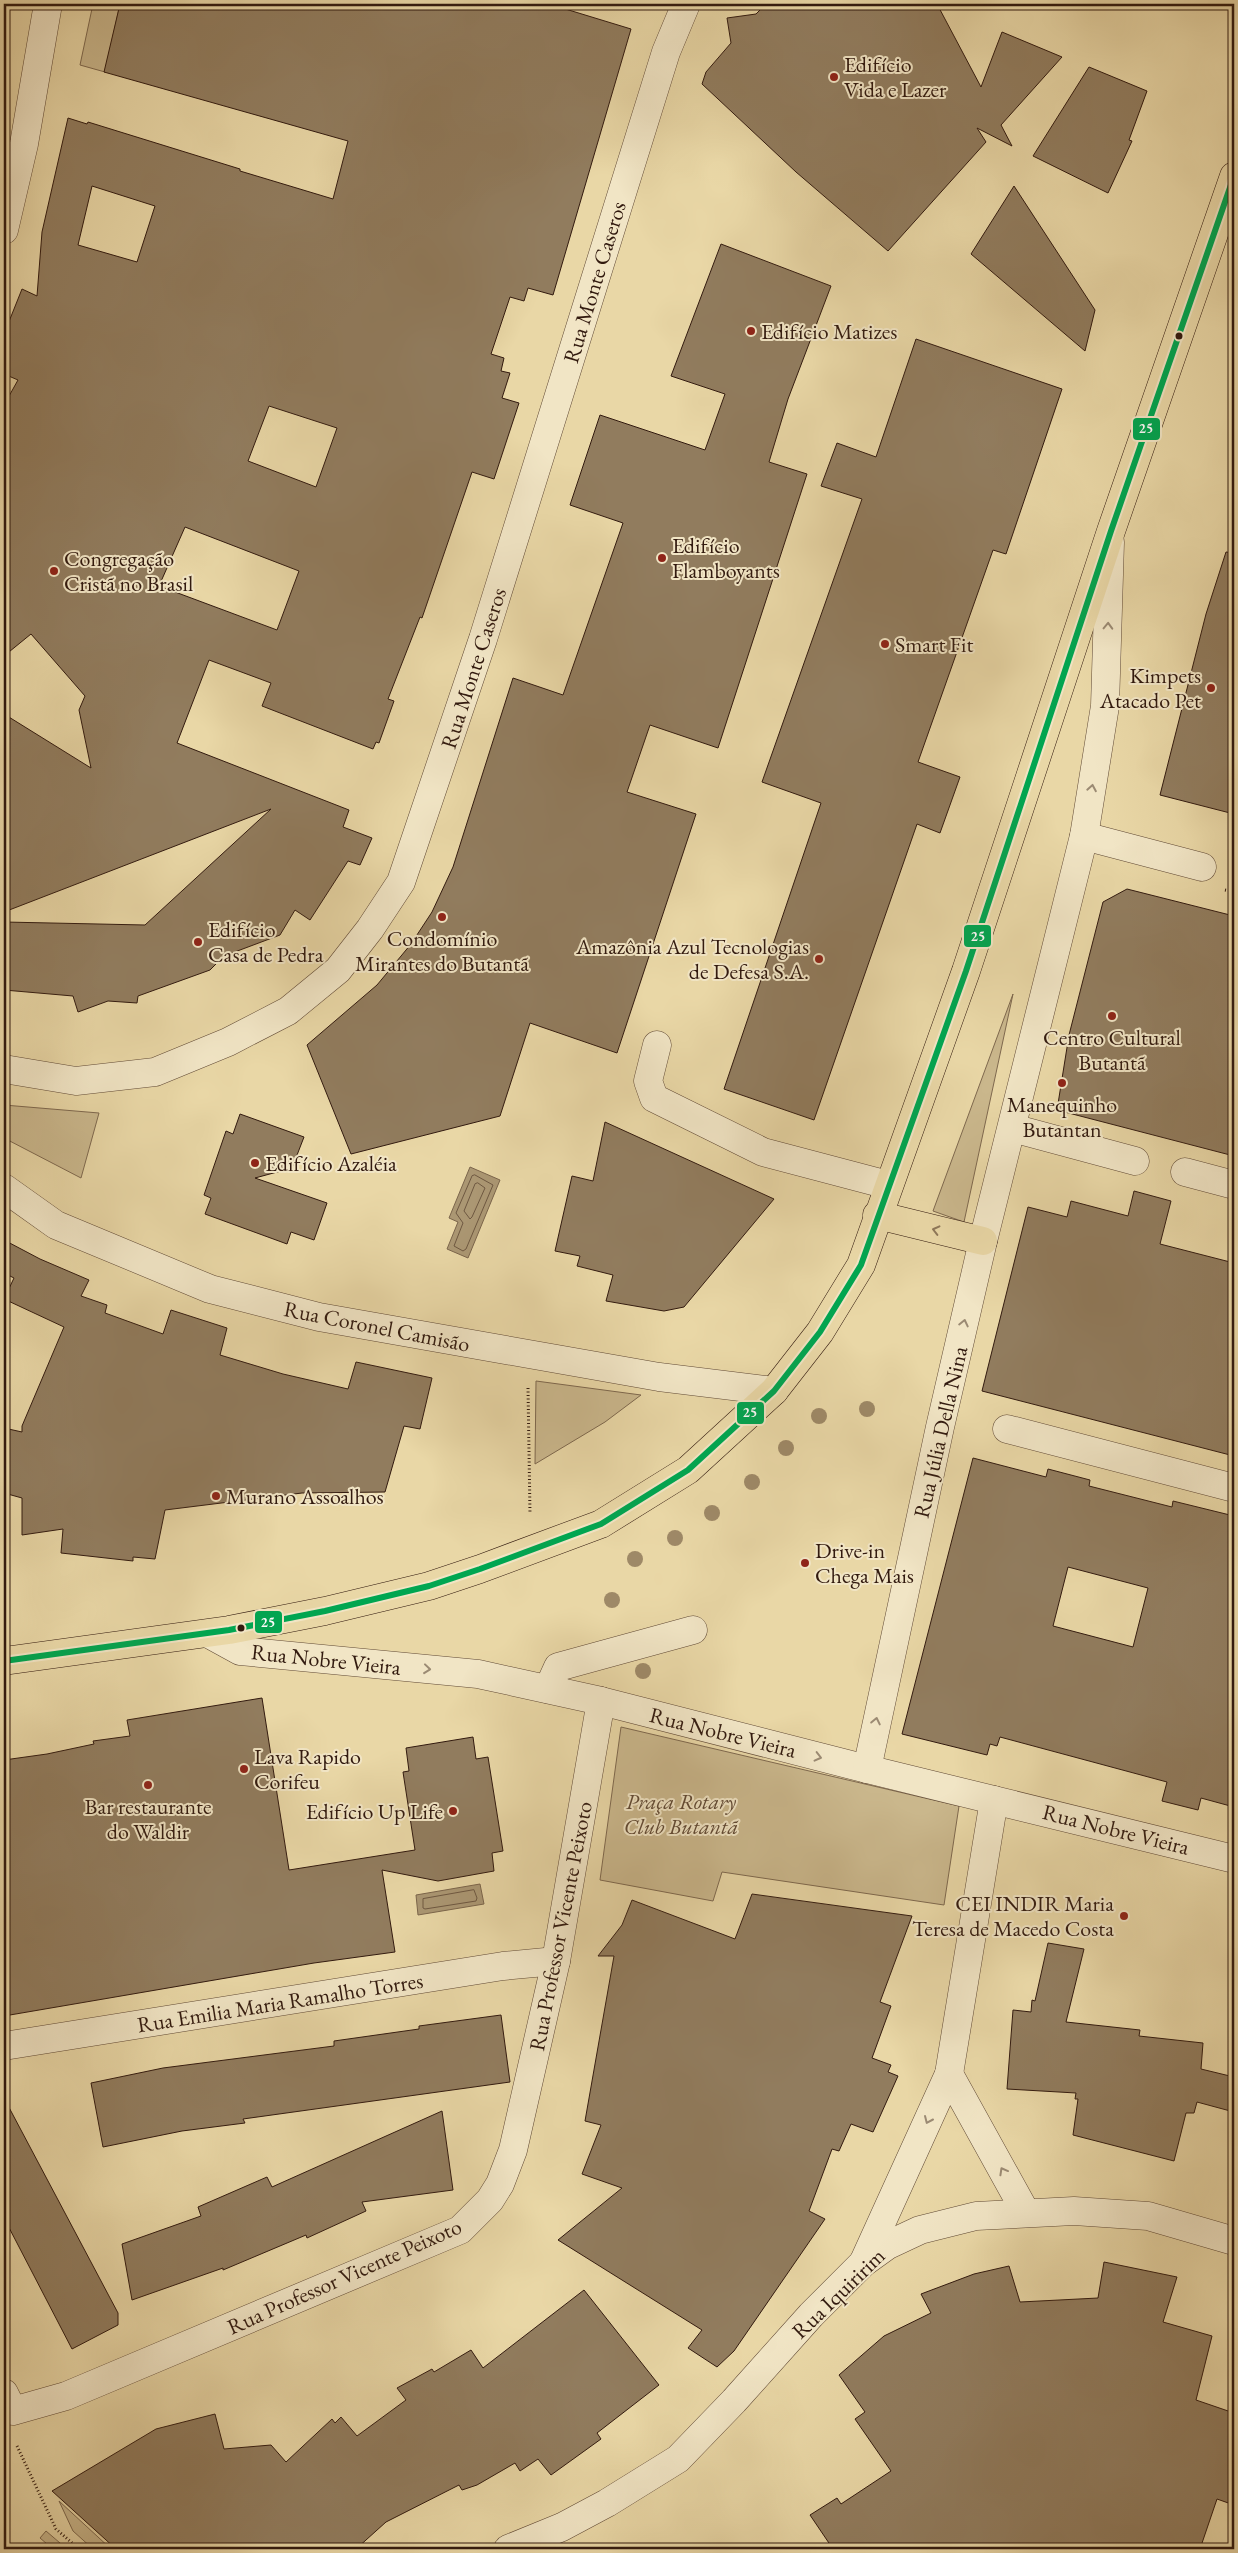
<svg xmlns="http://www.w3.org/2000/svg" width="1238" height="2553" viewBox="0 0 1238 2553" font-family="'EB Garamond',serif">
  <rect width="100%" height="100%" fill="#e9d7a6"/>
  <filter id="stains"><feTurbulence type="fractalNoise" baseFrequency=".004" numOctaves="4"/><feColorMatrix values="0 0 0 0 .2 0 0 0 0 .09 0 0 0 0 .02 0 0 0 .5 -.17"/></filter>
  <radialGradient id="worn" r=".72"><stop offset=".6" stop-color="#630" stop-opacity="0"/><stop offset="1" stop-color="#630" stop-opacity=".3"/></radialGradient>
  <g fill="#cab78c" stroke="#7e684e">
    <polygon points="93,4 120,4 105,72 80,65"/>
    <polygon points="1013,994 964,1222 933,1211"/>
    <polygon points="4,1105 99,1113 81,1178 4,1138"/>
    <polygon points="536,1381 641,1395 605,1422 535,1464"/>
    <polygon points="621,1727 959,1806 944,1905 722,1872 713,1901 600,1880"/>
    <polygon points="59,2501 111,2549 93,2549 73,2531"/>
    <polygon points="46,2531 67,2549 53,2549 40,2538"/>
  </g>
  <g fill="#ab9773" stroke="#7b654b">
    <polygon points="470,1167 500,1180 468,1258 447,1249 458,1222 449,1218"/>
    <polygon points="480,1884 484,1904 418,1915 416,1895"/>
  </g>
  <g fill="none" stroke-linecap="round" stroke-linejoin="round">
    <g stroke="#6e5841" stroke-width="1">
      <polygon points="475,1175 493,1185 466,1249 463,1251 454,1246 463,1223 456,1213 472,1176"/>
      <polygon points="478,1183 485,1188 472,1217 470,1219 464,1211 475,1184"/>
      <polygon points="474,1890 477,1898 476,1901 425,1909 423,1908 423,1899"/>
    </g>
  </g>
  <g fill="#917c5e" stroke="#321a0f" fill-rule="evenodd">
    <path d="M 120,4 L 549,4 L 631,29 L 553,295 L 528,288 L 524,301 L 510,297 L 491,354 L 504,358 L 501,371 L 510,373 L 502,398 L 519,403 L 494,479 L 472,472 L 422,618 L 420,617 L 388,699 L 394,701 L 379,743 L 376,742 L 373,749 L 262,706 L 271,683 L 209,660 L 177,743 L 349,810 L 343,827 L 372,838 L 360,865 L 348,861 L 310,920 L 295,910 L 280,935 L 224,956 L 210,970 L 138,996 L 137,1003 L 108,1001 L 78,1012 L 73,996 L 4,990 L 4,922 L 145,925 L 271,809 L 4,912 L 4,714 L 91,768 L 79,710 L 85,696 L 31,634 L 4,656 L 4,405 L 18,380 L 4,374 L 4,334 L 22,289 L 37,296 L 42,232 L 68,118 L 87,124 L 88,122 L 240,169 L 240,171 L 333,199 L 348,141 L 104,72 ZM 92,186 L 155,206 L 137,262 L 78,245 ZM 269,406 L 337,428 L 316,487 L 248,461 ZM 185,527 L 299,571 L 277,630 L 159,586 Z"/>
    <polygon points="766,4 937,4 981,87 1002,32 1062,57 1001,125 1012,146 977,128 986,142 888,251 796,172 702,84 706,72 731,43 727,18 756,14"/>
    <polygon points="1089,67 1147,91 1129,140 1132,141 1108,193 1033,156"/>
    <polygon points="1014,186 1095,310 1085,351 971,254"/>
    <polygon points="721,244 831,286 788,399 769,462 807,474 718,748 650,725 627,792 696,814 617,1053 530,1023 500,1116 351,1154 307,1045 377,985 411,944 432,912 453,867 513,678 563,695 623,523 570,505 600,415 705,450 725,394 671,376"/>
    <polygon points="916,339 1062,389 1006,554 993,550 918,762 960,777 940,833 917,824 814,1120 724,1089 821,803 762,782 862,499 821,486 837,443 876,457"/>
    <polygon points="1226,552 1234,553 1234,814 1160,795 1206,614"/>
    <polygon points="1127,889 1234,916 1234,1156 1057,1110 1069,1035 1103,902"/>
    <polygon points="240,1114 304,1137 292,1168 255,1178 327,1203 314,1240 291,1232 287,1244 205,1214 211,1198 204,1195 226,1131 233,1134"/>
    <polygon points="605,1122 774,1199 684,1307 664,1311 606,1301 613,1275 577,1266 580,1256 555,1251 572,1176 593,1181"/>
    <polygon points="1134,1191 1171,1201 1160,1244 1234,1263 1234,1456 982,1391 1028,1207 1067,1217 1071,1201 1128,1216"/>
    <polygon points="4,1240 40,1259 89,1280 81,1296 107,1305 105,1313 163,1334 171,1310 227,1328 220,1355 283,1374 348,1389 356,1362 432,1378 420,1429 404,1426 385,1492 302,1493 165,1510 155,1559 133,1557 133,1561 61,1553 63,1529 22,1535 22,1498 4,1493 4,1428 22,1432 22,1426 64,1327 4,1299 14,1278 4,1273"/>
    <path d="M 973,1458 L 1046,1477 L 1048,1469 L 1090,1480 L 1089,1486 L 1172,1507 L 1173,1501 L 1234,1516 L 1234,1807 L 1201,1798 L 1198,1810 L 1162,1801 L 1167,1782 L 1000,1737 L 997,1746 L 990,1744 L 987,1755 L 902,1734 ZM 1068,1567 L 1148,1588 L 1133,1647 L 1053,1626 Z"/>
    <polygon points="262,1698 289,1870 415,1850 403,1772 409,1771 406,1748 473,1737 476,1759 488,1757 503,1851 492,1853 494,1871 438,1881 382,1870 395,1952 314,1963 4,2016 4,1760 47,1754 94,1744 93,1741 130,1736 127,1720"/>
    <polygon points="752,1894 912,1916 880,2002 891,2006 872,2058 891,2065 888,2072 898,2076 873,2132 851,2124 839,2151 832,2149 809,2211 825,2219 734,2351 717,2367 688,2348 702,2330 558,2240 622,2188 582,2174 601,2125 585,2121 614,1956 598,1956 622,1925 632,1900 735,1939"/>
    <polygon points="1048,1943 1084,1949 1066,2022 1140,2030 1139,2036 1203,2043 1201,2069 1234,2077 1234,2112 1197,2102 1194,2113 1186,2113 1174,2161 1073,2135 1078,2099 1075,2099 1076,2093 1007,2089 1013,2010 1031,2012 1032,2000 1035,2001"/>
    <polygon points="501,2015 510,2082 243,2119 245,2123 182,2131 103,2147 91,2083 163,2068 334,2046 334,2041 419,2029 419,2026"/>
    <polygon points="4,2098 118,2313 118,2325 72,2349 4,2218"/>
    <polygon points="442,2111 453,2190 362,2202 366,2211 307,2238 306,2235 223,2270 223,2268 132,2300 122,2244 201,2216 198,2207 267,2177 272,2187"/>
    <polygon points="1104,2262 1177,2277 1163,2322 1212,2336 1196,2400 1234,2413 1234,2505 1217,2499 1200,2549 833,2549 810,2515 837,2498 841,2504 891,2471 855,2419 865,2412 839,2375 884,2336 931,2313 921,2294 974,2274 1009,2266 1020,2302 1098,2298"/>
    <polygon points="584,2290 659,2385 597,2433 601,2439 551,2475 538,2459 520,2471 515,2463 477,2485 462,2490 459,2485 386,2522 356,2549 116,2549 52,2491 156,2429 215,2414 224,2449 271,2445 286,2462 332,2419 335,2423 341,2417 357,2436 406,2400 397,2388 432,2369 434,2372 471,2350 483,2368"/>
  </g>
  <g fill="none" stroke-linecap="round" stroke-linejoin="round">
    <defs>
      <g id="minor">
        <polyline points="4,230 24,144 48,4"/>
        <polyline points="1084,836 1202,867"/>
        <polyline points="657,1045 648,1081 654,1098 763,1152 888,1185"/>
        <polyline points="4,1069 76,1081 155,1072 228,1042 288,1011 338,970 370,929 401,882 483,639 666,52 686,4"/>
        <polyline points="1012,1128 1135,1161"/>
        <polyline points="1185,1172 1234,1185"/>
        <polyline points="4,1188 56,1225 210,1289 319,1317 659,1377 774,1391"/>
        <polyline points="1007,1429 1234,1488"/>
        <polyline points="209,1634 240,1651 478,1674 601,1701 867,1769 1234,1859"/>
        <polyline points="548,1689 558,1667 693,1630"/>
        <polyline points="867,1769 940,1427 983,1241 1084,836 1105,706 1110,542"/>
        <polyline points="4,2046 503,1966 556,1961"/>
        <polyline points="949,2074 994,1800"/>
        <polyline points="864,2261 949,2074 1026,2213"/>
        <polyline points="4,2393 13,2411 66,2396 460,2230 490,2200 500,2184 513,2150 556,1961 601,1701"/>
        <polyline points="508,2549 562,2527 607,2503 678,2459 734,2401 811,2315 863,2263 888,2245 920,2230 976,2216 1074,2211 1148,2216 1234,2241"/>
      </g>
      <g id="major">
        <polyline points="877,1215 983,1241"/>
        <polyline points="4,1661 229,1630 325,1611 429,1586 480,1569 601,1524 688,1470 774,1391 820,1332 861,1265 966,971 1111,531 1234,176"/>
      </g>
    </defs>
    <use href="#minor" stroke="#604935" stroke-width="29"/>
    <use href="#major" stroke="#321a0f" stroke-width="29"/>
    <g stroke="#321a0f" stroke-width="3" stroke-dasharray="1 2.5" stroke-linecap="butt">
      <polyline points="1225,890 1234,892"/>
      <polyline points="528,1388 530,1514"/>
      <polyline points="17,2446 56,2529 79,2549"/>
    </g>
    <use href="#minor" stroke="#f1e5c5" stroke-width="28"/>
    <use href="#major" stroke="#e9d7a6" stroke-width="28"/>
    <defs>
      <polyline id="bus-1" points="4,1661 229,1630 325,1611 429,1586 480,1569 601,1524 688,1470 774,1391 820,1332 861,1265 966,971 1111,531 1234,176"/>
    </defs>
    <use href="#bus-1" stroke="#f1e5c5" stroke-width="10"/>
    <use href="#bus-1" stroke="#00a651" stroke-width="6"/>
  </g>
  <g fill="#9e8967">
    <circle cx="867" cy="1409" r="8"/>
    <circle cx="819" cy="1416" r="8"/>
    <circle cx="786" cy="1448" r="8"/>
    <circle cx="752" cy="1482" r="8"/>
    <circle cx="712" cy="1513" r="8"/>
    <circle cx="675" cy="1538" r="8"/>
    <circle cx="635" cy="1559" r="8"/>
    <circle cx="612" cy="1600" r="8"/>
    <circle cx="643" cy="1671" r="8"/>
  </g>
  <defs><path id="oneway-chevron" d="M-2-3.5L2.5 0L-2 3.5" fill="none" stroke-width="1.6" stroke-linecap="round" stroke-linejoin="round" transform="scale(1.25)"/></defs>
  <g stroke="#9b8a73">
    <use href="#oneway-chevron" transform="translate(1108 626) rotate(-88)"/>
    <use href="#oneway-chevron" transform="translate(1092 788) rotate(-80)"/>
    <use href="#oneway-chevron" transform="translate(964 1323) rotate(-77)"/>
    <use href="#oneway-chevron" transform="translate(427 1669) rotate(6)"/>
    <use href="#oneway-chevron" transform="translate(876 1721) rotate(-78)"/>
    <use href="#oneway-chevron" transform="translate(818 1757) rotate(14)"/>
    <use href="#oneway-chevron" transform="translate(928 2120) rotate(114)"/>
    <use href="#oneway-chevron" transform="translate(1003 2171) rotate(-119)"/>
  </g>
  <use stroke="#8e785a" href="#oneway-chevron" transform="translate(936 1230) rotate(-166)"/>
  <g fill="#8f2418" stroke="#f1e5c5" stroke-width="2">
    <circle cx="834" cy="77" r="5"/>
    <circle cx="751" cy="331" r="5"/>
    <circle cx="662" cy="558" r="5"/>
    <circle cx="54" cy="571" r="5"/>
    <circle cx="885" cy="644" r="5"/>
    <circle cx="1211" cy="688" r="5"/>
    <circle cx="442" cy="917" r="5"/>
    <circle cx="198" cy="942" r="5"/>
    <circle cx="819" cy="959" r="5"/>
    <circle cx="1112" cy="1016" r="5"/>
    <circle cx="1062" cy="1083" r="5"/>
    <circle cx="255" cy="1163" r="5"/>
    <circle cx="216" cy="1496" r="5"/>
    <circle cx="805" cy="1563" r="5"/>
    <circle cx="244" cy="1769" r="5"/>
    <circle cx="148" cy="1785" r="5"/>
    <circle cx="453" cy="1811" r="5"/>
    <circle cx="1124" cy="1916" r="5"/>
  </g>
  <g fill="#321a0f" stroke="#f1e5c5" stroke-width="2">
    <circle cx="1179" cy="336" r="4.5"/>
    <circle cx="241" cy="1628" r="4.5"/>
  </g>
  <g text-anchor="middle" stroke-width="4" stroke-linejoin="round" paint-order="stroke">
    <g font-size="22" fill="#321a0f" stroke="#f1e5c5" text-anchor="start">
      <text x="844" y="72">Edifício<tspan x="844" dy="25">Vida e Lazer</tspan></text>
      <text x="761" y="339">Edifício Matizes</text>
      <text x="672" y="553">Edifício<tspan x="672" dy="25">Flamboyants</tspan></text>
      <text x="64" y="566">Congregação<tspan x="64" dy="25">Cristã no Brasil</tspan></text>
      <text x="895" y="652">Smart Fit</text>
      <text x="1201" y="683" text-anchor="end">Kimpets<tspan x="1201" dy="25">Atacado Pet</tspan></text>
      <text x="208" y="937">Edifício<tspan x="208" dy="25">Casa de Pedra</tspan></text>
      <text x="442" y="946" text-anchor="middle">Condomínio<tspan x="442" dy="25">Mirantes do Butantã</tspan></text>
      <text x="809" y="954" text-anchor="end">Amazônia Azul Tecnologias<tspan x="809" dy="25">de Defesa S.A.</tspan></text>
      <text x="1112" y="1045" text-anchor="middle">Centro Cultural<tspan x="1112" dy="25">Butantã</tspan></text>
      <text x="1062" y="1112" text-anchor="middle">Manequinho<tspan x="1062" dy="25">Butantan</tspan></text>
      <text x="265" y="1171">Edifício Azaléia</text>
      <text x="226" y="1504">Murano Assoalhos</text>
      <text x="815" y="1558">Drive-in<tspan x="815" dy="25">Chega Mais</tspan></text>
      <text x="254" y="1764">Lava Rapido<tspan x="254" dy="25">Corifeu</tspan></text>
      <text x="148" y="1814" text-anchor="middle">Bar restaurante<tspan x="148" dy="25">do Waldir</tspan></text>
      <text x="443" y="1819" text-anchor="end">Edifício Up Life</text>
      <text x="1114" y="1911" text-anchor="end">CEI INDIR Maria<tspan x="1114" dy="25">Teresa de Macedo Costa</tspan></text>
    </g>
    <g font-size="22" fill="#321a0f" stroke="#f1e5c5">
      <text transform="translate(594 282) rotate(-73)" y="8">Rua Monte Caseros</text>
      <text transform="translate(473 668) rotate(-72)" y="8">Rua Monte Caseros</text>
      <text transform="translate(377 1326) rotate(11)" y="8">Rua Coronel Camisão</text>
      <text transform="translate(940 1432) rotate(-77)" y="8">Rua Júlia Della Nina</text>
      <text transform="translate(326 1659) rotate(6)" y="8">Rua Nobre Vieira</text>
      <text transform="translate(723 1732) rotate(14)" y="8">Rua Nobre Vieira</text>
      <text transform="translate(1116 1829) rotate(14)" y="8">Rua Nobre Vieira</text>
      <text transform="translate(560 1926) rotate(-79)" y="8">Rua Professor Vicente Peixoto</text>
      <text transform="translate(280 2002) rotate(-9)" y="8">Rua Emilia Maria Ramalho Torres</text>
      <text transform="translate(344 2276) rotate(-24)" y="8">Rua Professor Vicente Peixoto</text>
      <text transform="translate(838 2293) rotate(-44)" y="8">Rua Iquiririm</text>
    </g>
    <g font-size="22" font-style="italic" fill="#604934" stroke="#f1e5c5">
      <text x="681" y="1809">Praça Rotary<tspan x="681" dy="25">Club Butantã</tspan></text>
    </g>
  </g>
  <g stroke="#f1e5c5" stroke-width="2">
    <rect x="1132" y="417" width="29" height="24" rx="5" fill="#00a651"/>
    <rect x="963" y="924" width="29" height="24" rx="5" fill="#00a651"/>
    <rect x="736" y="1401" width="29" height="24" rx="5" fill="#00a651"/>
    <rect x="254" y="1610" width="29" height="24" rx="5" fill="#00a651"/>
  </g>
  <g font-size="14" text-anchor="middle" font-weight="bold" fill="#fff">
    <text x="1146" y="433">25</text>
    <text x="978" y="941">25</text>
    <text x="750" y="1417">25</text>
    <text x="268" y="1627">25</text>
  </g>
  <rect width="1238" height="2553" fill="none" stroke="#e9d7a6" stroke-width="20"/>
  <rect x="5" y="5" width="1228" height="2543" fill="none" stroke="#321a0f" stroke-width="2.5"/>
  <rect x="10" y="10" width="1218" height="2533" fill="none" stroke="#321a0f"/>
  <rect width="100%" height="100%" filter="url(#stains)"/>
  <rect width="100%" height="100%" fill="url(#worn)"/>
</svg>
